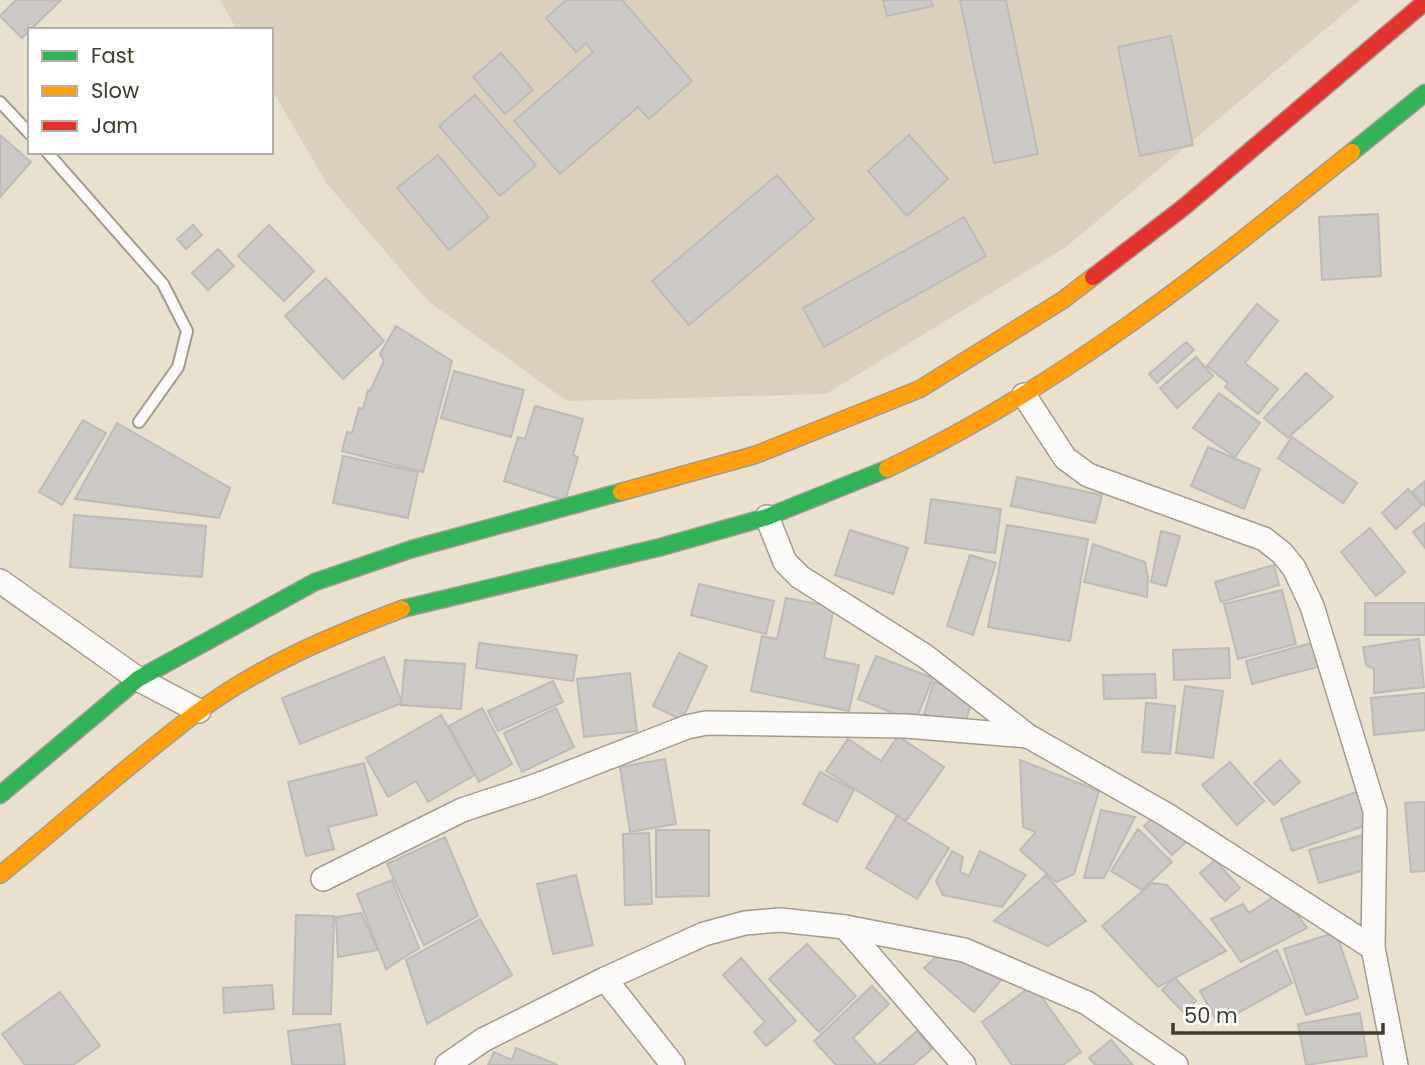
<svg xmlns="http://www.w3.org/2000/svg" width="1425" height="1065" viewBox="0 0 1425 1065" font-family="Poppins,sans-serif">
  <rect width="100%" height="100%" fill="#eae0ce"/>
  <polygon fill="#dcd0bd" points="220,0 1360,0 1066,247 826,394 567,401 429,302 327,184 271,88 271,30 237,30"/>
  <g fill="#ccc8c6" stroke="#bdb9b7" stroke-width="2">
    <polygon points="16,0 61,0 22,38 0,16"/>
    <polygon points="566,0 622,0 692,81 649,119 638,107 560,174 514,121 593,52 586,43 576,52 546,18"/>
    <polygon points="883,0 931,0 933,6 887,16"/>
    <polygon points="960,0 1006,0 1038,154 994,163"/>
    <polygon points="1171,36 1193,145 1140,156 1118,47"/>
    <polygon points="501,53 533,90 505,114 473,77"/>
    <polygon points="475,95 536,165 500,196 439,126"/>
    <polygon points="0,135 31,162 0,197"/>
    <polygon points="909,135 948,179 907,216 868,171"/>
    <polygon points="438,155 489,217 449,250 397,188"/>
    <polygon points="777,175 814,219 689,325 652,281"/>
    <polygon points="1378,214 1381,276 1322,280 1319,217"/>
    <polygon points="964,217 986,256 824,347 803,308"/>
    <polygon points="193,225 202,235 186,249 177,239"/>
    <polygon points="269,225 314,271 284,301 238,256"/>
    <polygon points="218,249 234,266 208,290 192,273"/>
    <polygon points="326,278 384,341 343,379 285,316"/>
    <polygon points="1257,304 1278,321 1245,363 1278,389 1258,414 1225,387 1228,383 1207,366"/>
    <polygon points="396,326 452,361 423,472 342,451 347,432 352,433 359,408 363,409 368,390 370,391 384,361 380,354"/>
    <polygon points="1186,342 1194,350 1157,383 1149,374"/>
    <polygon points="1196,357 1213,376 1177,408 1160,388"/>
    <polygon points="454,371 524,390 511,437 441,418"/>
    <polygon points="1306,373 1333,397 1288,438 1264,418"/>
    <polygon points="1219,393 1260,423 1235,457 1193,428"/>
    <polygon points="535,406 583,419 573,455 578,457 565,501 504,481 518,437 525,439"/>
    <polygon points="83,420 106,433 62,505 39,492"/>
    <polygon points="117,423 230,488 219,518 75,499"/>
    <polygon points="1292,437 1357,483 1343,503 1278,458"/>
    <polygon points="1208,447 1260,469 1244,509 1191,486"/>
    <polygon points="343,456 418,472 408,518 333,503"/>
    <polygon points="1017,477 1102,495 1095,523 1011,506"/>
    <polygon points="1425,481 1425,506 1412,492"/>
    <polygon points="1408,489 1422,505 1396,529 1382,513"/>
    <polygon points="931,499 1001,509 995,553 925,543"/>
    <polygon points="74,515 206,526 202,577 70,567"/>
    <polygon points="1425,523 1425,548 1413,532"/>
    <polygon points="1007,525 1088,539 1070,641 988,627"/>
    <polygon points="1370,528 1405,572 1376,596 1341,552"/>
    <polygon points="850,530 908,548 893,594 835,575"/>
    <polygon points="1161,531 1180,536 1166,586 1151,582"/>
    <polygon points="1093,544 1145,562 1148,577 1147,597 1084,582"/>
    <polygon points="970,555 996,563 973,635 947,626"/>
    <polygon points="1274,565 1279,585 1221,602 1215,582"/>
    <polygon points="699,584 774,601 766,634 691,615"/>
    <polygon points="1282,590 1296,644 1238,659 1224,604"/>
    <polygon points="786,598 834,607 824,658 859,665 849,711 751,691 762,636 777,639"/>
    <rect x="1365" y="603" width="60" height="32"/>
    <polygon points="1419,639 1424,687 1374,693 1374,669 1366,665 1363,647"/>
    <polygon points="1315,642 1321,666 1252,684 1246,661"/>
    <polygon points="479,643 577,655 573,681 476,668"/>
    <polygon points="1229,648 1230,678 1174,680 1173,650"/>
    <polygon points="679,653 707,666 682,720 653,706"/>
    <polygon points="876,656 933,678 915,722 858,699"/>
    <polygon points="384,657 402,703 300,744 282,698"/>
    <polygon points="405,660 465,664 461,709 401,705"/>
    <polygon points="630,673 637,731 584,737 577,679"/>
    <polygon points="1155,674 1156,698 1104,699 1103,675"/>
    <polygon points="553,681 563,702 498,731 488,711"/>
    <polygon points="934,682 974,695 964,726 924,714"/>
    <polygon points="1185,686 1223,691 1213,758 1176,753"/>
    <polygon points="1425,693 1425,730 1374,735 1371,698"/>
    <polygon points="1146,703 1175,706 1170,754 1142,752"/>
    <polygon points="482,708 512,764 479,782 449,726"/>
    <polygon points="556,708 574,747 522,772 504,733"/>
    <polygon points="441,715 475,775 428,802 416,781 388,797 366,758"/>
    <polygon points="898,736 944,767 906,821 826,771 848,739 881,761"/>
    <polygon points="665,759 676,824 630,832 620,767"/>
    <polygon points="1020,760 1099,791 1074,874 1056,882 1020,850 1036,832 1023,827"/>
    <polygon points="1280,760 1300,782 1274,805 1254,783"/>
    <polygon points="1230,762 1264,801 1237,825 1202,785"/>
    <polygon points="364,763 377,815 328,827 334,849 306,856 288,782"/>
    <polygon points="820,772 854,790 837,822 803,804"/>
    <polygon points="1359,791 1370,824 1292,851 1281,819"/>
    <polygon points="1425,802 1425,871 1411,872 1405,803"/>
    <polygon points="1101,810 1135,817 1104,878 1084,878"/>
    <polygon points="1159,812 1187,841 1172,855 1144,826"/>
    <polygon points="897,816 949,848 917,899 866,868"/>
    <polygon points="1138,829 1172,862 1142,890 1111,871"/>
    <polygon points="656,830 709,830 709,896 656,897"/>
    <polygon points="649,833 652,904 625,905 623,834"/>
    <polygon points="1363,835 1372,868 1319,883 1309,850"/>
    <polygon points="445,837 478,916 424,945 387,864"/>
    <polygon points="952,851 963,857 960,872 969,876 980,851 1026,875 1002,907 943,895 936,881"/>
    <polygon points="1215,860 1240,888 1225,901 1200,873"/>
    <polygon points="576,875 593,945 553,954 537,884"/>
    <polygon points="1046,875 1086,921 1048,946 994,921"/>
    <polygon points="392,880 419,948 386,969 357,894"/>
    <polygon points="1152,883 1167,885 1226,951 1158,987 1102,926"/>
    <polygon points="1281,892 1307,928 1241,962 1211,919 1243,904 1249,913"/>
    <polygon points="361,913 378,950 338,957 336,917"/>
    <polygon points="296,915 334,916 331,1014 293,1014"/>
    <polygon points="480,919 512,975 427,1024 406,960"/>
    <polygon points="1336,932 1358,998 1306,1015 1284,949"/>
    <polygon points="807,944 856,996 819,1032 769,979"/>
    <polygon points="944,949 1008,972 974,1012 924,968"/>
    <polygon points="1277,950 1292,983 1218,1024 1200,991"/>
    <polygon points="741,958 796,1021 766,1046 754,1032 765,1022 723,975"/>
    <polygon points="1175,978 1196,1001 1184,1013 1162,990"/>
    <polygon points="272,985 274,1009 224,1013 223,988"/>
    <polygon points="1033,985 1081,1052 1063,1065 1012,1065 982,1022"/>
    <polygon points="872,986 889,1004 853,1038 877,1065 836,1065 814,1041"/>
    <polygon points="60,992 100,1046 73,1065 25,1065 2,1034"/>
    <polygon points="1360,1013 1367,1056 1306,1065 1298,1024"/>
    <polygon points="340,1024 345,1065 292,1065 288,1031"/>
    <polygon points="917,1031 932,1049 913,1065 878,1065"/>
    <polygon points="1111,1040 1133,1065 1095,1065 1089,1058"/>
    <polygon points="516,1048 558,1065 488,1065 494,1052 512,1060"/>
  </g>
  <g fill="none" stroke-linecap="round" stroke-linejoin="round">
    <defs>
      <g id="lane">
        <polyline points="0,102 30,134"/>
        <polyline points="47,152 163,284 187,331 178,367 139,422"/>
      </g>
      <g id="street">
        <polyline points="1024,395 1065,458 1088,475 1264,539 1282,553 1294,568 1312,606 1375,811 1373,948 1396,1065"/>
        <polyline points="767,517 785,562 800,577 925,656 1028,736 1167,815 1373,948"/>
        <polyline points="0,581 138,679 199,711"/>
        <polyline points="323,879 462,810 535,786 687,727 706,723 906,726 1028,736"/>
        <polyline points="845,927 964,1065"/>
        <polyline points="605,979 673,1065"/>
        <polyline points="447,1065 483,1040 605,979 704,934 745,923 780,920 845,927 964,950 1087,1003 1176,1065"/>
      </g>
      <g id="fast">
        <polyline points="1352,152 1425,93"/>
        <polyline points="402,609 661,547 767,517 887,469"/>
        <polyline points="0,795 138,679 315,582 412,549 621,492"/>
      </g>
      <g id="slow">
        <path d="M 887,469 C 1059,388 1206,270 1352,152"/>
        <polyline points="621,492 755,455 920,389 1063,300 1093,277"/>
        <path d="M 0,875 C 66,821 130,763 198,712 C 259,666 331,636 402,609"/>
      </g>
      <polyline id="jam" points="1093,277 1184,207 1425,2"/>
    </defs>
    <use href="#lane" stroke="#a29b8d" stroke-width="14"/>
    <use href="#street" stroke="#a29b8d" stroke-width="26"/>
    <use href="#fast" stroke="#a29b8d" stroke-width="19"/>
    <use href="#slow" stroke="#a29b8d" stroke-width="19"/>
    <use href="#jam" stroke="#a29b8d" stroke-width="19"/>
    <use href="#lane" stroke="#fcfaf8" stroke-width="10"/>
    <use href="#street" stroke="#fcfaf8" stroke-width="23"/>
    <use href="#fast" stroke="#30b455" stroke-width="16"/>
    <use href="#slow" stroke="#ff9f0a" stroke-width="16"/>
    <use href="#jam" stroke="#e5322d" stroke-width="16"/>
  </g>
  <rect x="28" y="28" width="245" height="126" fill="#ffffff" stroke="#b3b0ab" stroke-width="2"/>
  <rect x="42" y="51" width="35" height="10" fill="#30b455" stroke="#b3b0ab" stroke-width="2"/>
  <text x="91" y="63" font-size="21" fill="#413a2d">Fast</text>
  <rect x="42" y="86" width="35" height="10" fill="#ff9f0a" stroke="#b3b0ab" stroke-width="2"/>
  <text x="91" y="98" font-size="21" fill="#413a2d">Slow</text>
  <rect x="42" y="121" width="35" height="10" fill="#e5322d" stroke="#b3b0ab" stroke-width="2"/>
  <text x="91" y="133" font-size="21" fill="#413a2d">Jam</text>
  <path d="M1173 1023v10h210v-10" fill="none" stroke="#413a2d" stroke-width="3.5"/>
  <text x="1184" y="1023" font-size="21" fill="#413a2d" stroke="#ffffff" stroke-width="5" paint-order="stroke">50 m</text>
</svg>
